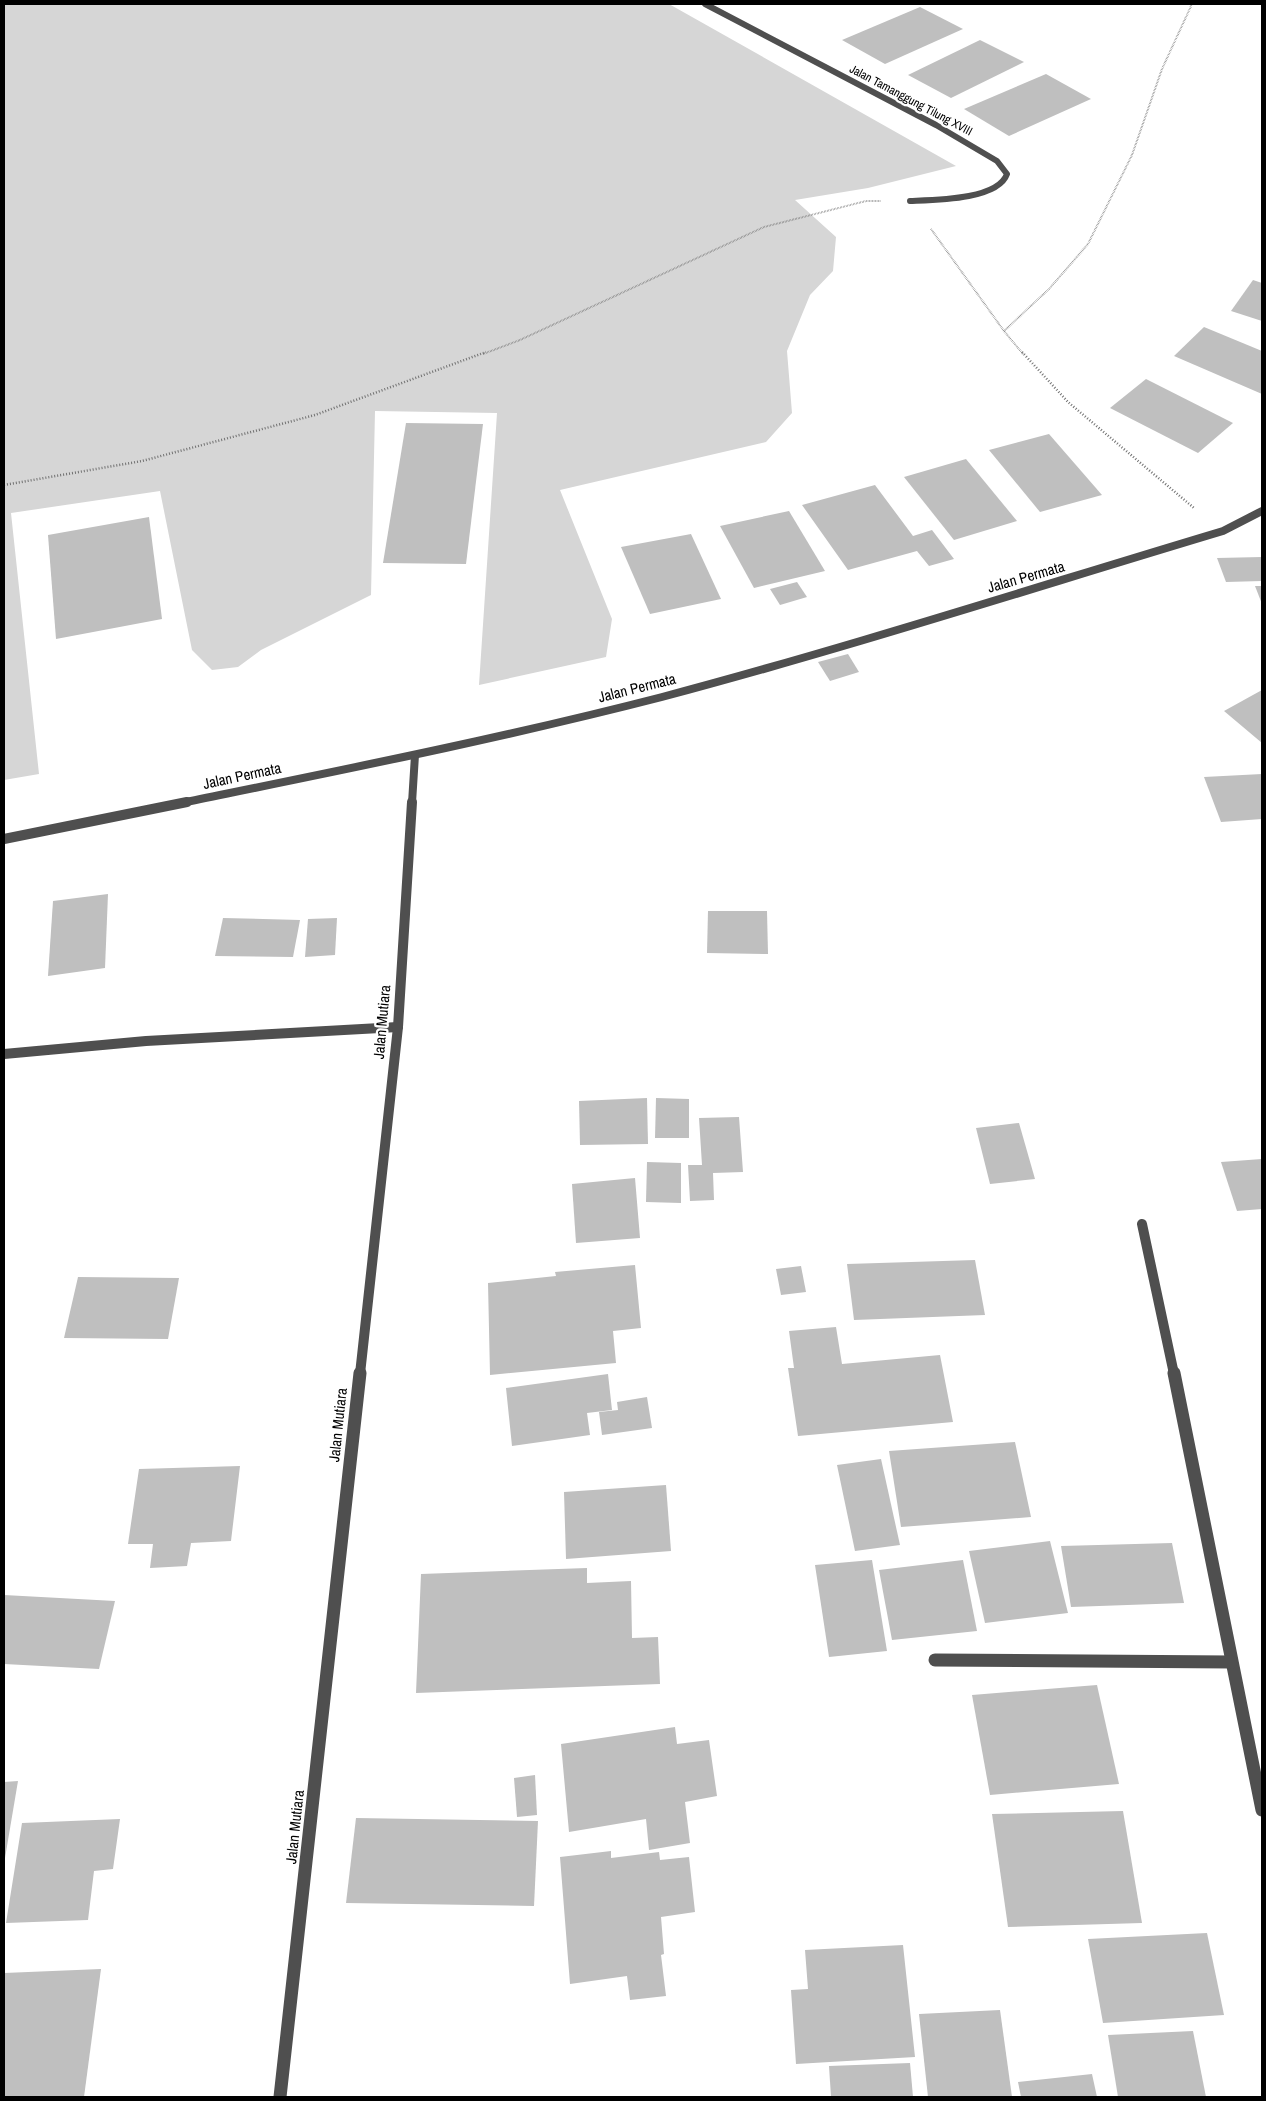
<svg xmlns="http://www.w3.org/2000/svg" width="1266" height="2101" viewBox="0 0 1266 2101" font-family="'Archivo Narrow',sans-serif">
  <rect width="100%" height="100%" fill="#fff"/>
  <polygon fill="#d6d6d6" points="4,4 669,4 956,166 868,188 795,200 836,237 833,271 810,295 787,351 792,413 766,442 560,490 612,619 606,657 479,685 497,413 375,411 371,595 261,650 238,667 212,670 192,650 160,491 11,513 39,774 4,780"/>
  <g fill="#bfbfbf">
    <polygon points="920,7 963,29 885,64 842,40"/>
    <polygon points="980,40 1024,62 951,98 908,75"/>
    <polygon points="1046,74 1091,99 1009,136 964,109"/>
    <polygon points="1253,280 1262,283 1262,321 1231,311"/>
    <polygon points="1204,327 1262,351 1262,394 1174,356"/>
    <polygon points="1146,379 1233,423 1198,453 1110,408"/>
    <polygon points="406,423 483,424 466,564 383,563"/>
    <polygon points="1049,434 1102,495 1040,512 989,450"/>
    <polygon points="966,459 1017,521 954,540 904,477"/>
    <polygon points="875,485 913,536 932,530 954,559 929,566 917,551 848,570 802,505"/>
    <polygon points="789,511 825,571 754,588 720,526"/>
    <polygon points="149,517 162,619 56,639 48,535"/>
    <polygon points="691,534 721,599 650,614 621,547"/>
    <polygon points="1262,557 1262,581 1226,582 1217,558"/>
    <polygon points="797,582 807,597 780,605 770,589"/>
    <polygon points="1255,586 1262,586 1262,604"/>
    <polygon points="848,654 859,672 830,681 818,662"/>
    <polygon points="1262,690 1262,743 1224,711"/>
    <polygon points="1262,774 1262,819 1221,822 1204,777"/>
    <polygon points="108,894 105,968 48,976 53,901"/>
    <polygon points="708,911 767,911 768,954 707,953"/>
    <polygon points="223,918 300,920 293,957 215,956"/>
    <polygon points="337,918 335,955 305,957 308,919"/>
    <polygon points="647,1098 648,1144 580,1145 579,1101"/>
    <polygon points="656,1098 689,1099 689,1138 655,1138"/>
    <polygon points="739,1117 743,1172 713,1173 714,1200 690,1201 688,1165 702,1165 699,1118"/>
    <polygon points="1019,1123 1035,1179 990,1184 976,1128"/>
    <polygon points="1262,1159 1262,1209 1237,1211 1221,1162"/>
    <polygon points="647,1162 681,1163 681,1203 646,1202"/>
    <polygon points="635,1178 640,1238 576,1243 572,1184"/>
    <polygon points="975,1260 985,1315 854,1320 847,1264"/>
    <polygon points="635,1265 641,1328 613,1331 616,1363 490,1375 488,1283 556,1276 555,1272"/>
    <polygon points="801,1266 806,1292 781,1295 776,1269"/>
    <polygon points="78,1277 179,1278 168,1339 64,1338"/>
    <polygon points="836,1327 842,1364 940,1355 953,1422 798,1436 788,1368 794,1368 789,1331"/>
    <polygon points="608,1374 612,1410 587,1413 590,1435 512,1446 506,1388"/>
    <polygon points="647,1397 652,1428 602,1435 599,1412 618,1410 617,1402"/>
    <polygon points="1015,1442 1031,1517 901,1527 889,1451"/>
    <polygon points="881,1459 900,1545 855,1551 837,1465"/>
    <polygon points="240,1466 231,1541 191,1543 187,1566 150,1568 153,1544 128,1544 139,1469"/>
    <polygon points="666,1485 671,1551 566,1559 564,1492"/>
    <polygon points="1050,1541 1068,1613 985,1623 969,1551"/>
    <polygon points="1172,1543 1184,1603 1071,1607 1061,1546"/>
    <polygon points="872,1560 887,1651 829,1657 815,1565"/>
    <polygon points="963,1560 977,1631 892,1640 879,1570"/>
    <polygon points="587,1568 587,1583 631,1581 632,1638 658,1637 660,1684 416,1693 421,1574"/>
    <polygon points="4,1595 115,1601 99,1669 4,1664"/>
    <polygon points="1097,1685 1119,1784 990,1795 972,1695"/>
    <polygon points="675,1727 677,1744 709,1740 717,1796 685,1802 690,1843 649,1850 646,1819 569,1832 561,1744"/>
    <polygon points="535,1775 537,1815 517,1817 514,1778"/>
    <polygon points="18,1781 5,1858 4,1857 4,1782"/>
    <polygon points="1123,1811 1142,1923 1008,1927 992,1814"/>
    <polygon points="356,1818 538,1821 534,1906 346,1903"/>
    <polygon points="120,1819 113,1869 94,1871 88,1920 6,1923 22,1823"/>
    <polygon points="611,1851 611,1858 659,1852 660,1860 689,1857 695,1912 661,1917 664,1954 661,1955 666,1996 630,2000 627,1976 570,1984 560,1857"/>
    <polygon points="1207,1933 1224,2015 1103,2023 1088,1939"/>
    <polygon points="903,1945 915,2057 796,2064 791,1990 808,1989 805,1950"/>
    <polygon points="101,1969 84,2097 4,2097 4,1973"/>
    <polygon points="1000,2010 1012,2097 928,2097 919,2014"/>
    <polygon points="1193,2031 1206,2097 1118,2097 1108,2035"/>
    <polygon points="910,2063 913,2097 831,2097 829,2066"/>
    <polygon points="1092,2074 1097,2097 1021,2097 1018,2082"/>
  </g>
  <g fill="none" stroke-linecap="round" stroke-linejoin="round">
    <g stroke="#717171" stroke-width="2" stroke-dasharray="0.5 1" stroke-linecap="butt">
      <polyline points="931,229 1004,331 1023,354"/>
      <polyline points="1004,331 1049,289 1088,244 1132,155 1162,69 1192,4"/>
      <polyline points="483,354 520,340 764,227 866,201 881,201"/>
    </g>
    <g stroke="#717171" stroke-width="2.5" stroke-dasharray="1 2" stroke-linecap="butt">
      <polyline points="1022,352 1068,402 1194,508"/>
      <polyline points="4,485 142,461 315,415 486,352"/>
    </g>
    <path stroke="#4f4f4f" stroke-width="6" d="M 705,4 L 936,125 L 997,161 L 1007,174 C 998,200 934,200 910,201"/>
    <g stroke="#4f4f4f" stroke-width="8">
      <path d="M 181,803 C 342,770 503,738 662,697 C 850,647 1036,587 1223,531 L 1262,511"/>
      <polyline points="412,803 415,755"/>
    </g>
    <g stroke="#4f4f4f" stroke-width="10">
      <polyline points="4,839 187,802"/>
      <polyline points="4,1054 146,1041 398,1027"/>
      <polyline points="1142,1224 1174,1374"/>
      <polyline points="360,1374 398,1027 412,802"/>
    </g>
    <g stroke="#4f4f4f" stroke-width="13">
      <polyline points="1174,1373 1262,1810"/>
      <polyline points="935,1660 1231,1662"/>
      <polyline points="280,2097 360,1373"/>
    </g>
  </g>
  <g text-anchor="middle" stroke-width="4.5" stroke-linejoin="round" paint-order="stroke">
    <g font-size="12" fill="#000" stroke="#fff">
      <text transform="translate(911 100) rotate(28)" y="4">Jalan Tamanggung Tilung XVIII</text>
    </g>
    <g font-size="15" fill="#000" stroke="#fff">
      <text transform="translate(1026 577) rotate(-16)" y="5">Jalan Permata</text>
      <text transform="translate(637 688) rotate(-14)" y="5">Jalan Permata</text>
      <text transform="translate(242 776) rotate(-12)" y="5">Jalan Permata</text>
      <text transform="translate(382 1022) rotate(-85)" y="5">Jalan Mutiara</text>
      <text transform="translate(338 1425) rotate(-84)" y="5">Jalan Mutiara</text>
      <text transform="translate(295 1827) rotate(-84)" y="5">Jalan Mutiara</text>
    </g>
  </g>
  <rect width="1266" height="2101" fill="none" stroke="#000000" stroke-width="10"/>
</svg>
